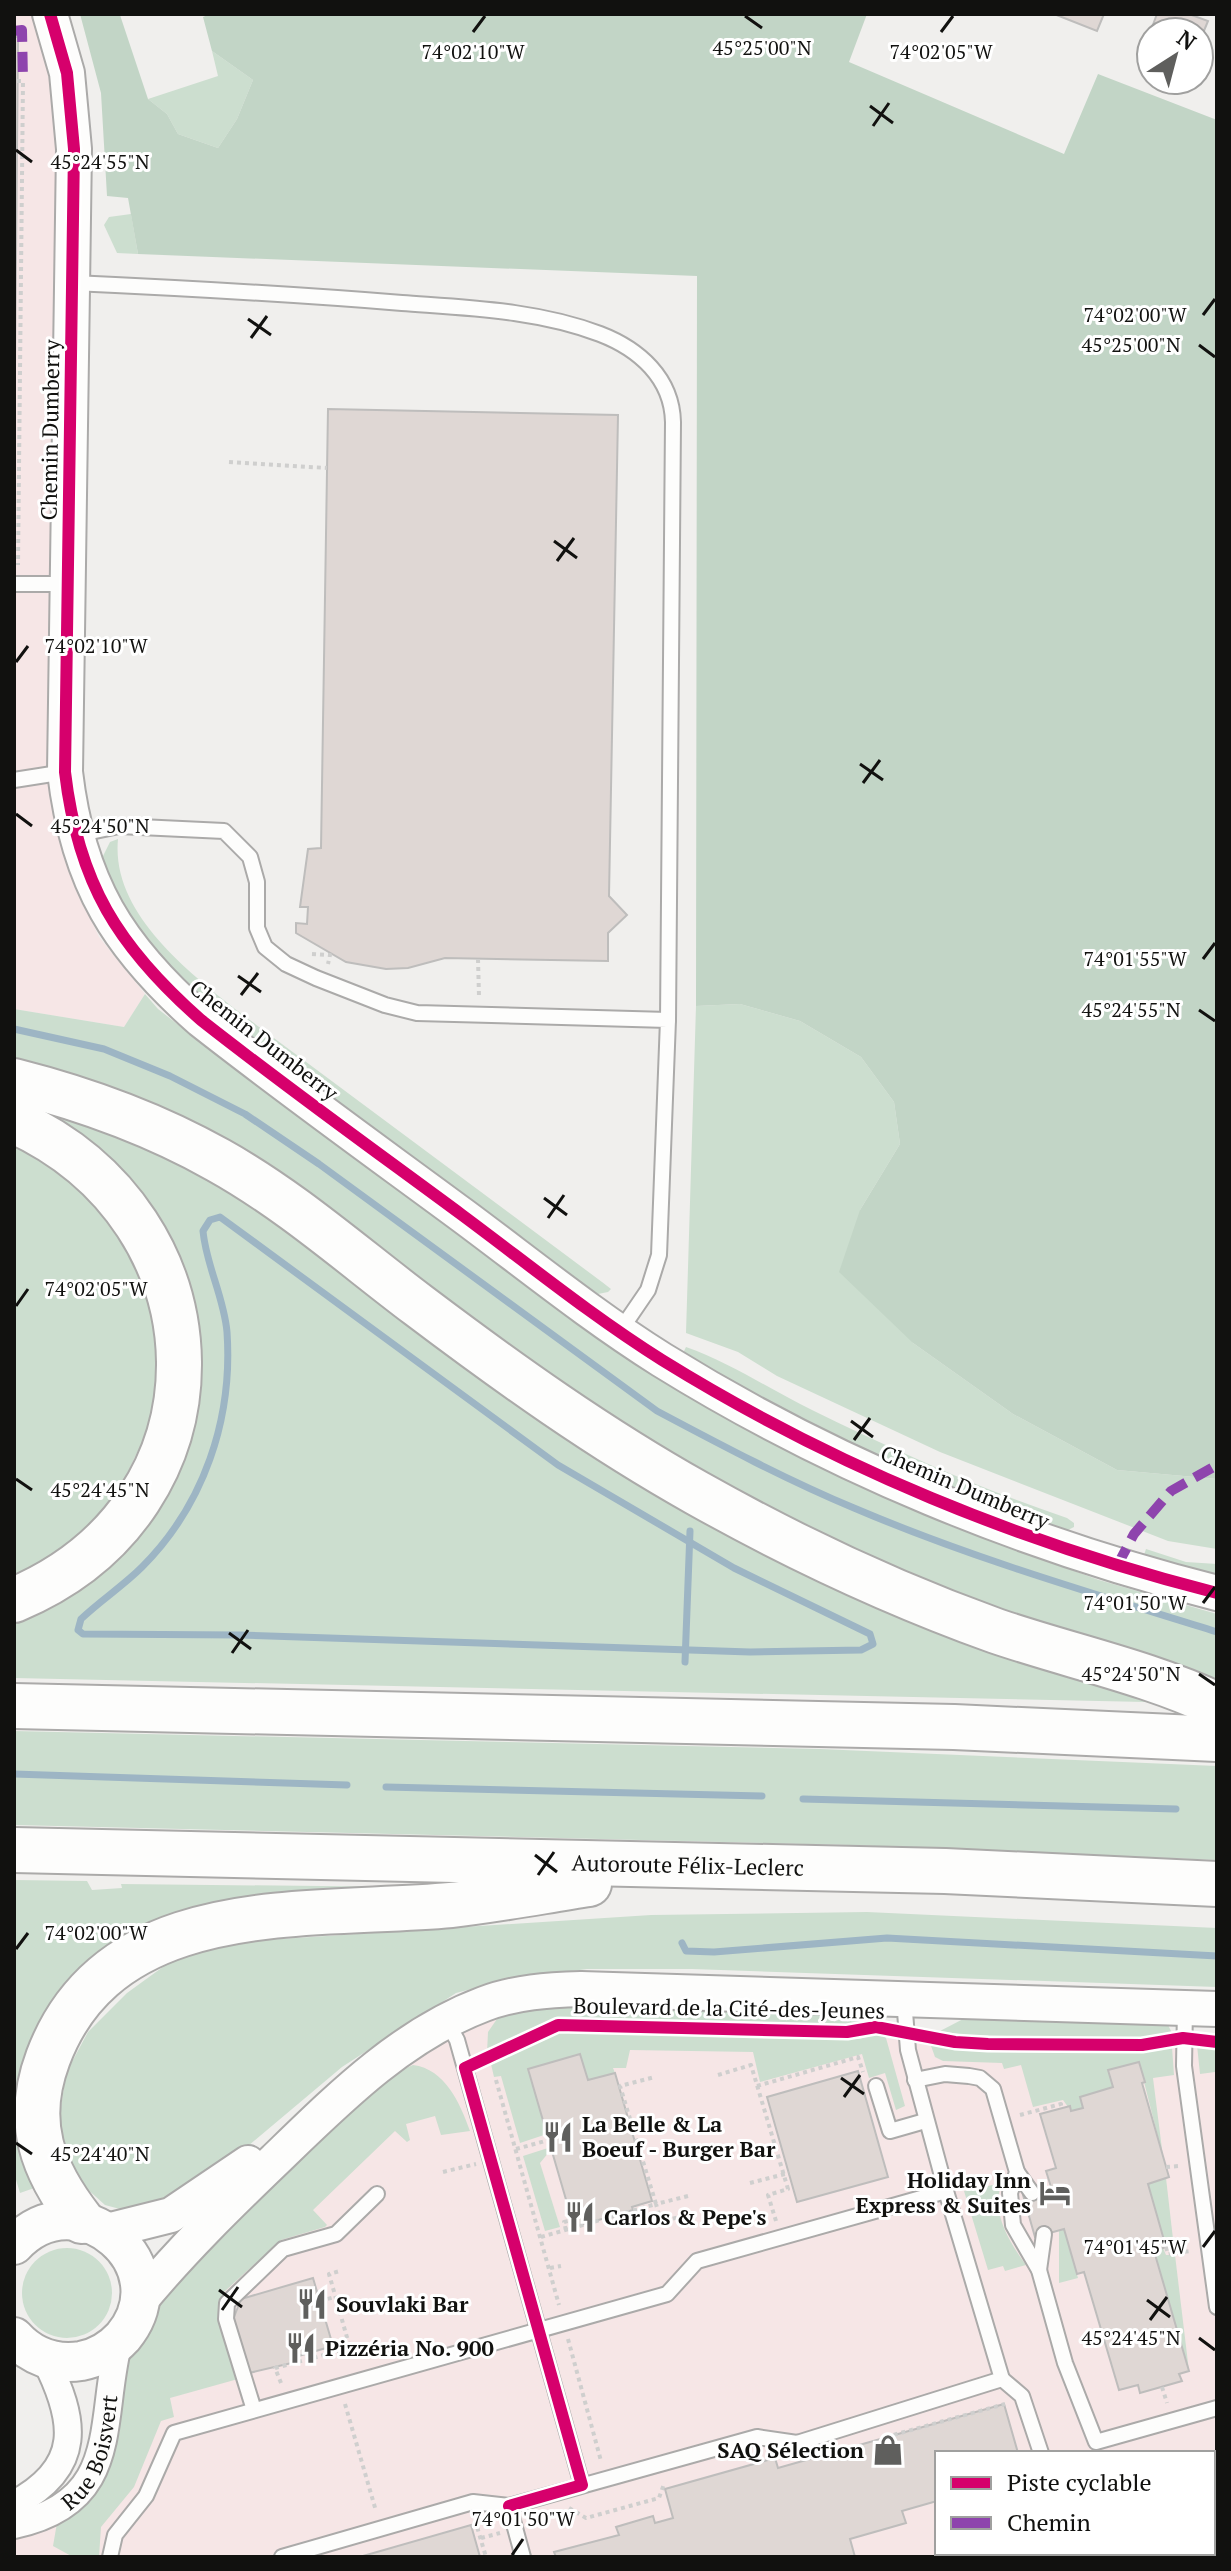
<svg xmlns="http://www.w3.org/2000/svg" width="1231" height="2571" viewBox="0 0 1231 2571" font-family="'PT Serif',serif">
  <rect width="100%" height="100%" fill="#f0efed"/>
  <g fill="#f6e6e6">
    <polygon points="14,14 35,14 59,110 62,838 69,872 99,937 145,994 124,1027 14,1009"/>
    <polygon points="499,2016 866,2020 884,2038 949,2048 1142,2051 1197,2045 1217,2050 1217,2472 1213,2474 1213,2453 937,2453 937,2553 1113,2553 1115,2557 14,2557 14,2539 50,2528 73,2513 100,2483 110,2467 120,2430 118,2392 256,2197 399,2071 458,2031"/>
  </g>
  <g fill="#ccdecf">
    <polygon points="212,51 253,80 237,119 218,148 178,134 167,114 148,99 218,76"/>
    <polygon points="131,214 138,254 117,253 104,225 109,217"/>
    <path d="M 118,839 C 111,911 185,969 235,1009 L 602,1282 L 611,1289 L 608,1292 L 598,1294 L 585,1286 L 527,1245 L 200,997 L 142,938 L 114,892 L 102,858 L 110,842 Z"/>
    <polygon points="145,994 158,1009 212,1051 544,1298 663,1381 776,1442 953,1527 1099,1580 1217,1614 1217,1679 1155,1662 946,1593 768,1511 14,1062 14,1009 124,1027"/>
    <polygon points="740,1004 800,1021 861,1057 894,1102 900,1144 860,1210 913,1343 1013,1414 1117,1470 1217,1479 1217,1549 1168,1541 940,1452 777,1376 738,1352 686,1333 696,1006"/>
    <polygon points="14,1095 215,1175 492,1380 1146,1692 1146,1702 14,1678 14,1614 127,1536 184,1282 165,1232 137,1192"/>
    <polygon points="14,1136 94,1187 159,1307 161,1403 107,1515 14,1584"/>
    <path d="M 686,1347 C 731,1363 769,1389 812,1410 C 894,1450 980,1489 1067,1518 L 1074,1523 L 1074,1527 L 1066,1531 L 1055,1529 C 929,1479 798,1426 683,1353 Z"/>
    <polygon points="1146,1549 1186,1562 1217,1564 1217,1574 1151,1558 1144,1555"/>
    <polygon points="14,1731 820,1749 1217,1766 1217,1860 850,1845 14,1825"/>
    <polygon points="14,1880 87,1881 92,1890 122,1888 121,1884 413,1887 85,1976 37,2187 20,2193 14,2173"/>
    <polygon points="867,1912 1217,1928 1217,1987 692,1969 587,1969 510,1979 456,1993 342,2067 197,2189 131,2212 105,2205 75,2178 57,2136 66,2073 88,2032 127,1993 167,1964 218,1943 651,1915"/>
    <polygon points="570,2005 847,2013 872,2025 554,2021 487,2053 488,2032 499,2016"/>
    <polygon points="969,2016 1168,2025 1172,2033 1125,2039 965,2035 940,2031"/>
    <polygon points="560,2030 859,2039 881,2033 886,2038 905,2106 896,2110 885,2073 869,2078 862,2054 760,2082 753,2052 630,2050 626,2068 613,2068 615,2073 588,2080 579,2054 528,2069 547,2134 520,2143 501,2076 494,2077 491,2064"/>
    <polygon points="930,2043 949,2048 1142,2051 1172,2047 1174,2075 1153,2078 1163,2157 1139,2062 1109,2070 1113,2087 1081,2097 1083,2108 1071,2111 1063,2100 1033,2107 1021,2065 1004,2069 1002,2063 943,2061 935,2057"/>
    <polygon points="1197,2045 1217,2050 1217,2088 1215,2072 1200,2074"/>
    <path d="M 413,2065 C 445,2069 460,2103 470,2131 L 441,2135 L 435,2116 L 406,2124 L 410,2140 L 407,2142 L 395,2131 L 313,2210 L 327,2225 L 325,2227 L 281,2240 L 224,2292 L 218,2311 L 238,2379 L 170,2398 L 174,2417 L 161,2421 L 134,2487 L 101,2527 L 99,2557 L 73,2557 L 53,2546 L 57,2523 L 85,2502 L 110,2467 L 120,2430 L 119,2381 L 157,2303 L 256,2197 L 399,2071 Z"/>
    <polygon points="548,2148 549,2152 540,2163 560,2227 545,2231 523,2156"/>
    <polygon points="1166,2178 1173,2239 1165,2242 1148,2184"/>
    <path d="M 1002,2183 C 990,2212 1010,2243 1026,2265 L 1005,2271 L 1003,2266 L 988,2270 L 964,2191 Z"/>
    <polygon points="1064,2229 1078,2278 1059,2283 1059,2230"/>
    <polygon points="1163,2248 1166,2255 1175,2255 1189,2371 1154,2251"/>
    <circle cx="67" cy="2293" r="45"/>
  </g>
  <polygon fill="#c2d5c6" points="80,14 120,15 148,99 167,114 178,134 218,148 237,119 253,80 212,51 203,17 210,14 867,14 849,62 1064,154 1098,74 1217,120 1217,1479 1117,1470 1013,1414 913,1343 839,1272 860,1210 900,1144 894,1102 861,1057 800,1021 740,1004 696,1006 697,276 138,254 128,198 107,196 101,93"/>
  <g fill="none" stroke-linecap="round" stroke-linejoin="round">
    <g stroke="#9db5c4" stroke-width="7">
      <path d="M 14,1029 L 104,1049 L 170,1076 L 245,1114 L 319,1164 L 657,1411 C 721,1445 787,1480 854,1508 C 971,1558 1095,1594 1217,1632"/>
      <path d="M 220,1217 L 558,1465 L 734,1568 L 870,1634 L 873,1644 L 861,1650 L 750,1652 L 240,1635 L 83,1634 L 78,1630 L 81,1619 C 101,1600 123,1586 142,1567 C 204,1505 233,1419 227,1332 C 224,1297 206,1265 203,1231 L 210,1220 Z"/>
      <polyline points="685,1662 690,1531"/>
      <polyline points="14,1774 347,1785"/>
      <polyline points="386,1787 762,1796"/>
      <polyline points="803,1799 1176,1809"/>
      <polyline points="682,1943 686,1951 714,1952 887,1938 1217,1956"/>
    </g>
  </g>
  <g fill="#dfd7d4" stroke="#bebdbc" stroke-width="2">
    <polygon points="1054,14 1104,14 1097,31"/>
    <polygon points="1157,14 1189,14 1208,21 1199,43 1199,32 1151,30"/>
    <polygon points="14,37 18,37 14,479"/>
    <polygon points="328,409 618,415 609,896 627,915 608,933 608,961 445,958 408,968 386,969 346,962 296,933 296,923 307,924 308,907 300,907 308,849 321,848"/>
    <polygon points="580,2054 588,2080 615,2073 652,2201 632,2207 633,2210 574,2227 528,2069"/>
    <polygon points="1139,2062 1145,2082 1142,2083 1169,2177 1148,2184 1166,2247 1154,2251 1189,2371 1179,2374 1182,2381 1140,2393 1138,2385 1119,2390 1084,2272 1077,2274 1064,2229 1035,2237 1023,2195 1051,2187 1046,2171 1056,2168 1040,2114 1070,2106 1071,2111 1083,2108 1080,2097 1113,2087 1108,2070"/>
    <polygon points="858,2071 888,2177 797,2202 767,2097"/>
    <polygon points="313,2278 333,2346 295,2357 296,2362 249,2373 226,2319 234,2317 241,2299"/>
    <polygon points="1004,2404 1018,2453 937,2453 937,2501 902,2511 906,2523 850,2539 855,2557 556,2557 554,2552 619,2535 616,2527 653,2516 655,2523 673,2518 665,2489 775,2458 778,2468"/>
    <polygon points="471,2525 480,2557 358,2557 363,2556"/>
  </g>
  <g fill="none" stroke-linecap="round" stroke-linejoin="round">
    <defs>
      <g id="service">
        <path d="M 73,283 C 182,288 292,294 402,303 C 468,308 537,310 600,334 C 639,349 672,378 673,422 L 668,1020"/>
        <polyline points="14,584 67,584"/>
        <polyline points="14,780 65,772"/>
        <polyline points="76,835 119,826 224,831 250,857 257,882 257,928 265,947 286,964 316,978 385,1005 417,1013 668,1020 659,1255 648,1290 620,1331"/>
        <polyline points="1185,2008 1184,2066 1217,2307"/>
        <polyline points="447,2022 457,2040 582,2485"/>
        <polyline points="915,2080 945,2074 969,2076 980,2078 993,2089 1017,2172 1010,2193 1013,2225 1039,2270 1065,2363 1096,2442 1217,2408"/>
        <polyline points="876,2086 890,2131 925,2121"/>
        <polyline points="1017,2172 1032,2193"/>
        <polyline points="1039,2270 1044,2234"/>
        <polyline points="1002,2379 1022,2396 1041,2453"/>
        <polyline points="254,2410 226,2319 227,2303 283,2249 336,2234 377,2194"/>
        <polyline points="509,2506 523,2557"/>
        <polyline points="110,2557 115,2535 146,2496 174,2433 667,2294 697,2261 946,2191 908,2050 904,1999"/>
        <polyline points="282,2557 473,2502 509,2506 757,2437 797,2443 1002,2379 946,2191"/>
        <polyline points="944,2557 947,2553"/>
        <polyline points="1055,2557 1069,2553"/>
      </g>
      <g id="minor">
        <path d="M 14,2504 C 84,2467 76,2420 45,2359"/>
        <path id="s1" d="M 14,2525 C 123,2502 98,2420 119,2341"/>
      </g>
      <g id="tertiary">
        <path d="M 50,14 L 67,73 L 74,149 L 65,772 C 78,883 118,947 201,1020 C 286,1087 374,1150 462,1215 C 528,1264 592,1316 662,1360 C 833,1466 1023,1544 1217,1593"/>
        <polyline points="107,2231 171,2215 248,2163"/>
        <path d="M 139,2302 C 181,2251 227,2206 275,2160 C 337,2100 401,2035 484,2004 C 515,1992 549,1990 581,1989 L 1217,2009"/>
      </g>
      <path id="secondary" d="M 14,2245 C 78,2176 182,2266 123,2337 C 112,2349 97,2358 81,2361 C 55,2365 31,2356 14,2337"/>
      <g id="motorway">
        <path d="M 14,1081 C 85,1099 154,1124 218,1160 C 290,1200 353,1256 418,1305 C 508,1373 599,1438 697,1493 C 793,1547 893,1594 996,1631 C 1069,1656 1147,1672 1217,1705"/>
        <path d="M 14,1121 C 230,1219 238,1506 14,1600"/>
        <polyline points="14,1706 954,1727 1217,1739"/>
        <path id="s2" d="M 14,1850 L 945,1871 L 1217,1884"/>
        <path d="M 82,2221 C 42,2170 24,2122 48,2058 C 110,1892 310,1918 451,1905 C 497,1900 543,1891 589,1884"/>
      </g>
    </defs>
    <use href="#service" stroke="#abaaa9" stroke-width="18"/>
    <use href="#minor" stroke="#abaaa9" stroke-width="30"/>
    <use href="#tertiary" stroke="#abaaa9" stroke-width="38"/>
    <use href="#secondary" stroke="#abaaa9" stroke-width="42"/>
    <use href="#motorway" stroke="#abaaa9" stroke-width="48"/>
    <g stroke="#cfcfce" stroke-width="4" stroke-dasharray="4 4" stroke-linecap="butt">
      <polyline points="17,81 23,81 18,565"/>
      <polyline points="229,462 327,468"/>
      <polyline points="312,954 330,955 328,964"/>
      <polyline points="478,959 479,996"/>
      <polyline points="718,2075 751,2065 788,2189 768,2195 776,2221"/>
      <polyline points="496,2080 559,2305"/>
      <polyline points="757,2086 858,2057 863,2072"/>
      <polyline points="1020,2115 1061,2104 1061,2108"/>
      <polyline points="516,2149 549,2140"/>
      <polyline points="1166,2167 1179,2166"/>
      <polyline points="443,2172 476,2164"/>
      <polyline points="750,2183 789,2173"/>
      <polyline points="962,2186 979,2180"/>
      <polyline points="688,2196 656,2204 661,2222 693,2213"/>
      <polyline points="566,2230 564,2222 572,2220"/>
      <polyline points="541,2237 656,2204 620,2086 655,2077"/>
      <polyline points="1166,2247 1168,2254 1191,2251"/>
      <polyline points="550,2268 561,2266"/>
      <polyline points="320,2301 335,2297"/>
      <polyline points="339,2310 351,2307"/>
      <polyline points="568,2339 601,2461"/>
      <polyline points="281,2383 275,2368 350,2348 329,2274 340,2271"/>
      <polyline points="1162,2387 1167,2403"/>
      <polyline points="345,2404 376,2511"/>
      <polyline points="886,2437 1005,2404"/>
      <polyline points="569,2508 586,2518 659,2498 664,2484"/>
      <polyline points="475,2520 486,2557"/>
      <polyline points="481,2538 500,2533"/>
    </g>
    <use href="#service" stroke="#fdfdfc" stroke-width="14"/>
    <use href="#minor" stroke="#fdfdfc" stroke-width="26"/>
    <use href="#tertiary" stroke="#fdfdfc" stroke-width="34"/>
    <use href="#secondary" stroke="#fdfdfc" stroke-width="38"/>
    <use href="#motorway" stroke="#fdfdfc" stroke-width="44"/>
    <g stroke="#8e44ad" stroke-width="10" stroke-dasharray="20 10" stroke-linecap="butt">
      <polyline points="14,31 22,30 23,81"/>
      <polyline points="1117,1566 1134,1534 1171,1491 1217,1465"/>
    </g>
    <defs>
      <g id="cycleway">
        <path d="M 50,14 L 67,73 L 74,149 L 65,772 C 78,883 118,947 201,1020 C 286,1087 374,1150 462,1215 C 528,1264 592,1316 662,1360 C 833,1466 1023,1544 1217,1593"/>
        <polyline points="509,2506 582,2485 465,2068 558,2025 847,2032 876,2027 955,2042 988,2044 1142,2045 1183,2038 1217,2042"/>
      </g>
    </defs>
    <use href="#cycleway" stroke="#fff" stroke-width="17"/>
    <use href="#cycleway" stroke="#d6006c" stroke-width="12"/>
  </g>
  <path fill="none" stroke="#11110f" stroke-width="3" d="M 745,16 L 762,28M 473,32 L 485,16M 941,32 L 953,16M 870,106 L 893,123M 873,126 L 889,103M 16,150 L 32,162M 1203,315 L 1215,299M 248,319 L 271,335M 251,338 L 267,316M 1199,345 L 1215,357M 554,541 L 577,558M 557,561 L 574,538M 16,662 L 28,646M 860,764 L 883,780M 863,783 L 880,760M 16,814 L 32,826M 1203,959 L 1215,943M 238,976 L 261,992M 241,995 L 258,973M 1199,1010 L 1215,1021M 544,1198 L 567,1215M 548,1218 L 564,1195M 16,1306 L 28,1289M 851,1421 L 873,1437M 854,1440 L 870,1418M 16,1479 L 32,1490M 1203,1603 L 1215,1587M 229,1633 L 251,1649M 232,1653 L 248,1630M 1199,1674 L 1215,1685M 535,1855 L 557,1872M 538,1875 L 554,1852M 16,1949 L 28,1933M 841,2078 L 864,2094M 844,2097 L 860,2075M 16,2143 L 32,2154M 1203,2247 L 1215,2231M 219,2290 L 242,2307M 1147,2300 L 1170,2317M 222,2310 L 238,2287M 1150,2320 L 1167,2297M 1199,2338 L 1215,2350M 512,2555 L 523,2539"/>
  <defs>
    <symbol id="restaurant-bare" viewBox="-9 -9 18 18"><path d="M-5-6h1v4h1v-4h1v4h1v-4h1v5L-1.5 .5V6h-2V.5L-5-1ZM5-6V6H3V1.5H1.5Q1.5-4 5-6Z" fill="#5f5f5d" stroke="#fff" stroke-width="2.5" paint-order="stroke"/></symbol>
    <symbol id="hotel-bare" viewBox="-9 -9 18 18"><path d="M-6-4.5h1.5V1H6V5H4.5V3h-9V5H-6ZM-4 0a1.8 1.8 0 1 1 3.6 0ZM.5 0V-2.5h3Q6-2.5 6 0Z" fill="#5f5f5d" stroke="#fff" stroke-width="2.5" paint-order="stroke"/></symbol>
    <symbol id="shop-bare" viewBox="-9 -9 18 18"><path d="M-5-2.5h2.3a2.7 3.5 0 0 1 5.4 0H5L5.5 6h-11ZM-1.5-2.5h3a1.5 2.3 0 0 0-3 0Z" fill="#5f5f5d" stroke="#fff" stroke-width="2.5" paint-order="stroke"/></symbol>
  </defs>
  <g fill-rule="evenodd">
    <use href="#restaurant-bare" x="536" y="2115" width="44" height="44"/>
    <use href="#hotel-bare" x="1033" y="2171" width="44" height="44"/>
    <use href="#restaurant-bare" x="558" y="2195" width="44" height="44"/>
    <use href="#restaurant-bare" x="290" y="2282" width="44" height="44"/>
    <use href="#restaurant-bare" x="279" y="2326" width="44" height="44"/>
    <use href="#shop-bare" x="866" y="2428" width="44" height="44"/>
  </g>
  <g text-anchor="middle" stroke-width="6" stroke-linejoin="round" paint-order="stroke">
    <g font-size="22" fill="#11110f" stroke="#fff">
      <text transform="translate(50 430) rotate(-89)" y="8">Chemin Dumberry</text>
      <text transform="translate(264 1040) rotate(38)" y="8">Chemin Dumberry</text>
      <text transform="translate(965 1487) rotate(23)" y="8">Chemin Dumberry</text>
      <text dy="8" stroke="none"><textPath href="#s2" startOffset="674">Autoroute Félix-Leclerc</textPath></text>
      <text transform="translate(729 2008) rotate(1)" y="8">Boulevard de la Cité-des-Jeunes</text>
      <text dy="8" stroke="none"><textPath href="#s1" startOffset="116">Rue Boisvert</textPath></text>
    </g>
    <g font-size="22" font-weight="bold" fill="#11110f" stroke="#fff" text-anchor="start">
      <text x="582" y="2132">La Belle &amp; La<tspan x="582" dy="25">Boeuf - Burger Bar</tspan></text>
      <text x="1031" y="2188" text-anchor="end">Holiday Inn<tspan x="1031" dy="25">Express &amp; Suites</tspan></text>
      <text x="604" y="2225">Carlos &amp; Pepe's</text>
      <text x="336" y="2312">Souvlaki Bar</text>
      <text x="325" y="2356">Pizzéria No. 900</text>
      <text x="864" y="2458" text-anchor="end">SAQ Sélection</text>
    </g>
  </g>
  <g font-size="20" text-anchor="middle" fill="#11110f" stroke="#fff" stroke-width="6" stroke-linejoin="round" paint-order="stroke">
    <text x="762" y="55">45°25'00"N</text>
    <text x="473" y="59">74°02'10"W</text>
    <text x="941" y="59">74°02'05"W</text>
    <text x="100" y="169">45°24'55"N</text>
    <text x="1135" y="322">74°02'00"W</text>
    <text x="1131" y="352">45°25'00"N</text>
    <text x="96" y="653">74°02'10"W</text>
    <text x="100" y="833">45°24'50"N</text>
    <text x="1135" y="966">74°01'55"W</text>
    <text x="1131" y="1017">45°24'55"N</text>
    <text x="96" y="1296">74°02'05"W</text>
    <text x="100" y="1497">45°24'45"N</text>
    <text x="1135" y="1610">74°01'50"W</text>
    <text x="1131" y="1681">45°24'50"N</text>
    <text x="96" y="1940">74°02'00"W</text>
    <text x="100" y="2161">45°24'40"N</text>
    <text x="1135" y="2254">74°01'45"W</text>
    <text x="1131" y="2345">45°24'45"N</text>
    <text x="523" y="2526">74°01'50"W</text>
  </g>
  <rect width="1231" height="2571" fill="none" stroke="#11110f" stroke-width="32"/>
  <rect x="935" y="2451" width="280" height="104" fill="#ffffff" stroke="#a0a09f" stroke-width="2"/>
  <rect x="951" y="2477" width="40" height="12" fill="#d6006c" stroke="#a0a09f" stroke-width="2"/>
  <text x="1007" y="2491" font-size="24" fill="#11110f">Piste cyclable</text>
  <rect x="951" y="2517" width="40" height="12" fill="#8e44ad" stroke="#a0a09f" stroke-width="2"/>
  <text x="1007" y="2531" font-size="24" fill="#11110f">Chemin</text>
  <g transform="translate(1175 56) rotate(36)"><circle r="38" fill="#ffffff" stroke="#a0a09f" stroke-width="2"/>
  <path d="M0-6L14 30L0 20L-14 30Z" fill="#5f5f5d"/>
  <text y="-12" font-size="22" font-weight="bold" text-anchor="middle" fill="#11110f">N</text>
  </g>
</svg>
